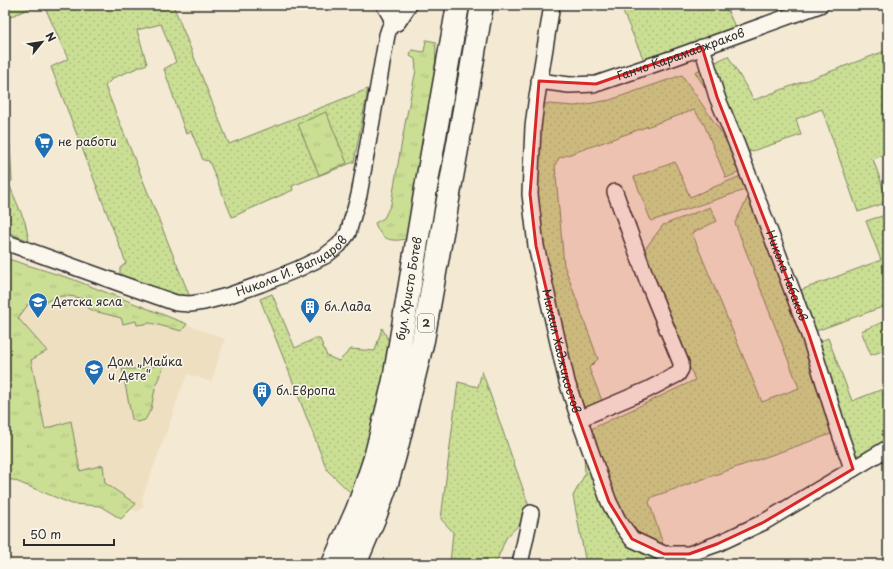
<svg xmlns="http://www.w3.org/2000/svg" width="893" height="569" viewBox="0 0 893 569" font-family="'Playpen Sans',sans-serif">
  <defs>
    <pattern id="grass-dots" width="8" height="8" patternUnits="userSpaceOnUse"><rect width="8" height="8" fill="#cade94"/><path d="M2 2h.1M6 6h.1" fill="none" stroke="#aebf80" stroke-width="1.8" stroke-linecap="round"/></pattern>
    <pattern id="park-tufts" width="24" height="20" patternUnits="userSpaceOnUse"><rect width="24" height="20" fill="#cade94"/><path d="M3 7l-1-3M5 7V3M7 7l1-3M15 17l-1-3M17 17v-4M19 17l1-3" fill="none" stroke="#aebf80"/></pattern>
  </defs>
  <rect width="100%" height="100%" fill="#f4e9d3"/>
  <filter id="ink" filterUnits="userSpaceOnUse"><feTurbulence type="fractalNoise" baseFrequency=".025" numOctaves="2"/><feDisplacementMap in="SourceGraphic" scale="8" xChannelSelector="R" yChannelSelector="G"/><feConvolveMatrix kernelMatrix="1 2 1 2 8 2 1 2 1" color-interpolation-filters="sRGB"/></filter>
  <g filter="url(#ink)">
    <polygon fill="#efdfc1" points="5,259 82,287 139,306 225,339 211,382 188,374 181,389 169,425 142,498 144,507 137,512 79,477 5,444"/>
    <g fill="url(#grass-dots)" stroke="#7a8460">
      <polygon points="44,5 173,5 229,144 368,89 354,162 292,186 293,190 232,217 209,161 203,160 191,131 186,134 164,69 176,62 161,24 137,30 147,64 113,78 105,86 192,302 120,276 120,268 126,263 51,67 68,59"/>
      <polygon points="620,5 725,5 736,29 646,65"/>
      <polygon points="888,50 888,153 873,159 888,202 858,212 822,109 796,119 801,135 749,152 733,131 695,72 728,56 754,100"/>
      <polygon points="682,75 723,135 743,171 726,178 704,124 694,110 559,158 555,165 564,265 598,359 589,368 603,403 579,408 547,281 536,185 536,103 575,106 610,100"/>
      <polygon points="5,124 10,145 12,181 8,182 25,222 29,241 5,231"/>
      <polygon points="675,162 690,197 743,175 748,189 651,221 634,177"/>
      <polygon points="748,197 808,349 831,434 652,497 649,502 666,553 675,564 586,564 573,496 585,474 584,455 593,428 695,380 642,253 663,225 710,207 717,221 692,233 762,402 799,388 735,223"/>
      <polygon points="882,216 888,234 888,305 816,331 801,290 881,260 866,221"/>
      <polygon points="272,294 295,348 314,339 320,339 327,356 339,361 351,349 375,351 382,328 394,351 359,490 353,495 327,470 289,372 260,299"/>
      <polygon points="888,320 888,349 871,355 861,331"/>
      <polygon points="828,338 852,401 888,387 888,445 867,457 854,454 817,343"/>
      <polygon points="482,371 531,512 506,538 497,560 492,564 450,564 453,532 441,519 458,382 478,387"/>
    </g>
    <g fill="url(#park-tufts)" stroke="#7a8460">
      <path d="M 426,40 L 436,42 L 435,75 L 413,226 L 406,239 C 390,242 381,240 375,223 L 384,218 L 391,204 L 405,124 L 416,70 L 415,59 L 410,56 L 411,51 L 412,50 L 424,52 Z"/>
      <polygon points="326,112 347,163 319,175 298,124"/>
      <path d="M 5,258 L 72,279 L 187,324 L 182,331 L 150,323 L 137,325 L 136,321 L 123,324 L 121,318 L 94,311 L 82,305 L 83,299 C 70,295 57,294 46,302 L 40,295 L 30,302 L 18,318 L 47,351 L 31,360 L 45,429 L 71,421 L 80,471 L 103,465 L 105,483 L 136,504 L 121,519 L 100,506 L 72,504 L 13,480 L 5,479 Z"/>
      <polygon points="165,364 156,384 151,409 145,420 137,422 132,419 122,369 139,369"/>
    </g>
    <polygon fill="#cade94" stroke="#7a8460" points="5,5 37,5 5,19"/>
    <g fill="none" stroke-linecap="round" stroke-linejoin="round">
      <defs>
        <g id="minor">
          <path id="s1" d="M 552,5 L 536,103 L 533,127 L 530,194 L 536,246 L 567,382 L 579,419 L 647,390 L 678,374 L 681,369 L 681,363 L 647,280 L 615,192"/>
          <path id="s2" d="M 702,47 L 717,97 L 737,145 L 809,335 L 841,437 L 851,465 L 853,469 L 888,448"/>
          <path id="s3" d="M 539,81 L 569,85 L 596,84 L 673,58 L 820,5"/>
          <path id="s4" d="M 5,242 L 130,287 L 176,303 L 190,304 L 204,302 L 227,296 L 261,284 L 298,269 L 325,256 L 339,245 L 348,233 L 359,195 L 387,35 L 389,29 L 395,20 L 391,17 L 384,5"/>
          <polyline points="579,419 609,502 618,520 632,539 664,554 689,554 717,544 764,522 853,469"/>
          <polyline points="520,564 531,513"/>
        </g>
        <g id="highway">
          <polyline points="395,20 405,5"/>
          <path id="s5" d="M 333,564 L 357,510 L 366,485 L 375,458 L 388,406 L 394,380 L 428,176 L 458,5"/>
          <polyline points="355,564 376,514 387,483 395,455 423,340 470,76 482,5"/>
        </g>
      </defs>
      <use href="#minor" stroke="#2b2b2b" stroke-width="18"/>
      <use href="#highway" stroke="#2b2b2b" stroke-width="25"/>
      <use href="#minor" stroke="#fbf7ec" stroke-width="15"/>
      <use href="#highway" stroke="#fbf7ec" stroke-width="22"/>
    </g>
  </g>
  <path fill="#d62828" fill-opacity="0.2" stroke="#d62828" stroke-width="3" stroke-linejoin="round" d="M 702,47 L 717,97 L 809,335 L 853,469 L 764,522 L 717,544 L 689,554 L 664,554 L 632,539 L 609,502 L 572,399 L 536,246 L 530,194 L 539,81 L 596,84 Z"/>
  <defs>
    <symbol id="supermarket-pin" viewBox="-11 -11 22 30"><path d="M0 17L-7.5 6A9.5 9.5 0 1 1 7.5 6Z" fill="#1f6fb2" stroke="#fbf7ec"/><path d="M-6-5.5h2.5l.6 2H6L4.5 2H-2.5L-4.4-4H-6ZM-1.5 3.2a1.3 1.3 0 1 0 .1 0ZM3 3.2a1.3 1.3 0 1 0 .1 0Z" fill="#fff"/></symbol>
    <symbol id="school-pin" viewBox="-11 -11 22 30"><path d="M0 17L-7.5 6A9.5 9.5 0 1 1 7.5 6Z" fill="#1f6fb2" stroke="#fbf7ec"/><path d="M0-5L7-2L0 1L-7-2ZM-4 1L0 2.5L4 1V4Q0 6-4 4Z" fill="#fff"/></symbol>
    <symbol id="building-pin" viewBox="-11 -11 22 30"><path d="M0 17L-7.5 6A9.5 9.5 0 1 1 7.5 6Z" fill="#1f6fb2" stroke="#fbf7ec"/><path d="M-4-6H4V6H1V3H-1V6H-4ZM-2.5-4.3h1.7v1.8h-1.7ZM.8-4.3h1.7v1.8H.8ZM-2.5-1h1.7V.8h-1.7ZM.8-1h1.7V.8H.8Z" fill="#fff"/></symbol>
  </defs>
  <g fill-rule="evenodd">
    <use href="#supermarket-pin" x="33" y="131" width="22" height="30"/>
    <use href="#school-pin" x="27" y="291" width="22" height="30"/>
    <use href="#building-pin" x="299" y="296" width="22" height="30"/>
    <use href="#school-pin" x="83" y="358" width="22" height="30"/>
    <use href="#building-pin" x="251" y="380" width="22" height="30"/>
  </g>
  <g text-anchor="middle" stroke-width="3" stroke-linejoin="round" paint-order="stroke">
    <rect fill="#fbf7ec" stroke="#696865" stroke-width="1" x="418" y="314" width="16" height="18" rx="3"/>
    <g font-size="11" font-weight="bold" fill="#2b2b2b">
      <text x="426" y="327">2</text>
    </g>
    <g font-size="12" fill="#2b2b2b" stroke="#fbf7ec">
      <text dy="4" stroke="none"><textPath href="#s3" startOffset="147">Ганчо Карамаджраков</textPath></text>
      <text dy="4" stroke="none"><textPath href="#s4" startOffset="305">Никола Й. Вапцаров</textPath></text>
      <text dy="4" stroke="none"><textPath href="#s2" startOffset="244">Никола Табаков</textPath></text>
      <text dy="4" stroke="none"><textPath href="#s5" startOffset="287">бул. Христо Ботев</textPath></text>
      <text dy="4" stroke="none"><textPath href="#s1" startOffset="351">Михаил Хаджикостов</textPath></text>
    </g>
    <g font-size="12" fill="#2b2b2b" stroke="#fbf7ec" text-anchor="start">
      <text x="58" y="146">не работи</text>
      <text x="52" y="306">Детска ясла</text>
      <text x="324" y="311">бл.Лада</text>
      <text x="108" y="366">Дом „Майка<tspan x="108" dy="14">и Дете“</tspan></text>
      <text x="276" y="395">бл.Европа</text>
    </g>
  </g>
  <rect width="893" height="569" fill="none" stroke="#fbf7ec" stroke-width="20"/>
  <rect x="10" y="10" width="873" height="549" fill="none" stroke="#2b2b2b" stroke-width="1.5" filter="url(#ink)"/>
  <g transform="translate(42 42) rotate(60)" stroke="#fbf7ec" stroke-width="3" paint-order="stroke">
  <path d="M0-3L7 15L0 10L-7 15Z" fill="#2b2b2b"/>
  <text y="-6" font-size="11" font-weight="bold" text-anchor="middle" fill="#2b2b2b">N</text>
  </g>
  <path d="M24 539v6h90v-6" fill="none" stroke="#2b2b2b" stroke-width="2"/>
  <text x="30" y="539" font-size="12" fill="#2b2b2b" stroke="#fbf7ec" stroke-width="3" paint-order="stroke">50 m</text>
</svg>
